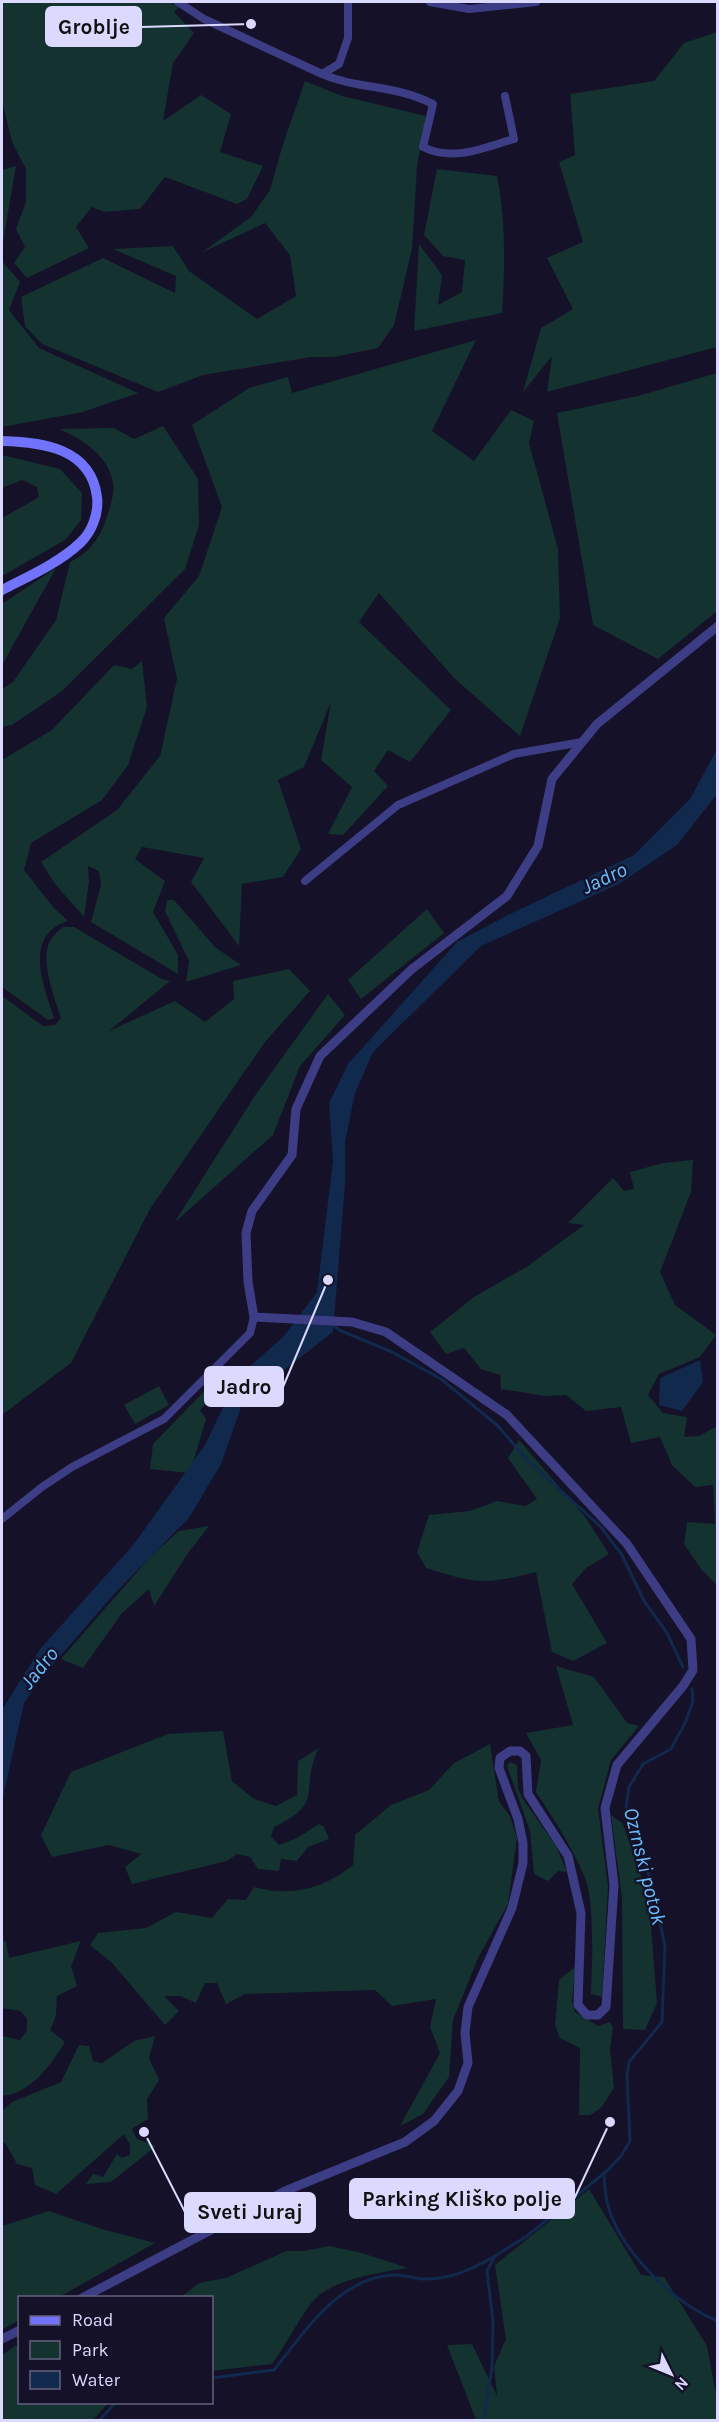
<svg xmlns="http://www.w3.org/2000/svg" width="719" height="2422" viewBox="0 0 719 2422" font-family="Karla,sans-serif">
  <rect width="100%" height="100%" fill="#141128"/>
  <g fill="#143230">
    <polygon points="2,2 169,2 179,7 174,12 194,33 173,63 163,121 201,95 231,114 220,152 263,166 247,199 237,204 165,177 140,209 104,212 92,207 76,227 89,248 27,278 14,263 25,247 16,229 26,202 26,169 12,142 2,101"/>
    <polygon points="717,32 717,347 547,392 552,356 523,392 541,328 573,309 547,258 583,242 559,162 575,155 570,94 654,81 684,43"/>
    <polygon points="305,81 342,96 426,116 417,167 412,249 394,325 378,348 334,357 311,357 203,375 158,392 42,344 25,326 21,297 103,258 175,293 176,276 113,249 173,246 189,271 257,319 296,296 290,255 265,223 201,253 251,217 270,190 283,144"/>
    <polygon points="16,166 2,247 2,170"/>
    <path d="M 437,169 L 497,176 C 506,223 505,266 502,313 L 414,331 L 419,244 L 442,275 L 438,305 L 462,292 L 465,260 L 443,256 L 424,235 Z"/>
    <polygon points="2,261 20,282 9,310 39,348 138,393 83,412 2,427"/>
    <polygon points="476,340 432,431 474,461 511,410 534,421 529,443 558,549 560,618 520,736 454,678 379,593 359,622 451,710 410,762 388,750 374,771 388,786 343,835 328,834 352,787 321,760 331,702 304,767 278,780 301,849 283,877 242,884 239,946 191,882 204,858 142,847 135,859 165,881 153,912 178,955 178,974 91,922 101,885 99,871 88,866 89,882 84,917 55,884 41,862 117,810 160,756 177,679 164,618 199,576 222,507 192,425 249,388 288,377 292,393"/>
    <polygon points="717,373 717,611 658,659 593,625 557,413 638,396"/>
    <path d="M 163,426 L 198,479 L 199,525 L 185,569 L 62,691 L 12,725 L 2,727 L 2,689 L 13,682 L 56,620 L 70,562 C 87,554 97,542 104,525 C 108,513 115,496 113,483 C 109,456 82,439 59,429 L 114,428 L 134,439 Z"/>
    <polygon points="2,455 60,469 82,493 81,520 65,540 2,576 2,518 39,497 37,487 22,480 2,488"/>
    <polygon points="56,568 2,665 2,604"/>
    <path d="M 142,661 L 147,707 L 128,765 L 102,800 L 31,843 L 24,870 L 54,908 L 68,921 C 23,935 43,985 54,1018 L 48,1020 L 2,987 L 2,760 L 52,730 L 114,665 L 132,669 Z"/>
    <polygon points="167,900 174,900 215,947 241,965 186,982 189,961 165,911"/>
    <polygon points="427,909 444,933 361,999 348,980"/>
    <path d="M 63,927 L 74,927 L 162,979 L 170,981 L 109,1031 L 175,1001 L 205,1022 L 234,999 L 233,981 L 289,969 L 310,991 L 265,1042 L 150,1209 L 71,1363 L 2,1415 L 2,996 L 43,1026 L 55,1025 L 61,1018 C 55,1000 42,965 48,946 C 50,938 57,932 63,927 Z"/>
    <polygon points="328,994 345,1015 300,1066 273,1135 174,1223 256,1094"/>
    <polygon points="693,1160 691,1192 660,1272 675,1305 716,1335 700,1357 659,1374 648,1395 663,1413 687,1417 684,1437 699,1436 717,1426 717,1585 701,1569 684,1544 687,1522 715,1524 713,1485 695,1487 672,1465 660,1437 631,1443 621,1407 586,1411 566,1395 545,1396 501,1389 500,1375 481,1369 464,1348 446,1354 430,1332 474,1297 528,1266 584,1225 568,1223 613,1178 624,1191 634,1189 630,1172 663,1163"/>
    <polygon points="220,1375 219,1389 200,1410 206,1419 190,1473 150,1469 153,1444"/>
    <polygon points="159,1386 169,1405 135,1424 124,1405"/>
    <path d="M 519,1440 L 586,1518 L 609,1554 L 586,1568 L 572,1584 L 607,1643 L 573,1661 L 552,1652 L 536,1572 C 485,1585 477,1584 426,1568 L 417,1552 L 429,1515 L 470,1511 L 497,1501 L 526,1506 L 537,1499 L 508,1458 Z"/>
    <polygon points="209,1526 188,1553 154,1606 149,1589 122,1613 83,1668 61,1659 151,1556 179,1531"/>
    <path d="M 556,1666 L 594,1677 L 627,1723 L 639,1726 L 611,1760 L 598,1809 L 608,1886 L 602,1997 L 591,1994 C 592,1965 595,1904 585,1878 C 572,1847 554,1819 536,1792 L 541,1760 L 526,1733 L 573,1725 Z"/>
    <path d="M 223,1731 L 232,1781 L 254,1799 L 276,1806 L 297,1795 L 298,1761 L 319,1748 C 298,1790 327,1802 274,1827 L 271,1836 L 279,1845 L 297,1838 L 319,1824 L 324,1827 L 329,1839 L 308,1847 L 297,1861 L 281,1859 L 279,1871 L 258,1869 L 250,1857 L 237,1854 L 227,1861 L 132,1884 L 125,1867 L 141,1854 L 109,1845 L 52,1857 L 41,1835 L 71,1772 L 168,1734 Z"/>
    <path d="M 490,1744 L 499,1802 L 510,1816 L 517,1838 L 508,1904 L 478,1958 L 453,2020 L 449,2077 L 423,2114 L 400,2126 L 440,2053 L 430,2027 L 436,1999 L 392,2006 L 375,1990 L 245,1994 L 226,2004 L 217,1983 L 205,1983 L 196,2003 L 180,1996 L 164,1996 L 179,2011 L 165,2025 L 112,1963 L 90,1945 L 98,1933 L 146,1928 L 176,1912 L 212,1918 L 228,1899 L 246,1900 L 254,1887 C 291,1897 324,1889 353,1865 L 355,1835 L 391,1805 L 429,1790 L 454,1763 Z"/>
    <polygon points="510,1762 517,1765 518,1789 523,1799 556,1846 567,1872 558,1871 548,1881 534,1874 530,1831 507,1766"/>
    <polygon points="611,1815 623,1824 649,1900 657,2003 645,2030 623,2029 622,1898"/>
    <path d="M 2,1940 L 6,1942 L 9,1958 L 81,1941 L 71,1966 L 77,1986 L 57,1996 L 56,2016 L 50,2030 L 65,2042 C 51,2065 30,2094 2,2096 L 2,2036 L 20,2040 L 27,2030 L 27,2018 L 20,2011 L 2,2008 Z"/>
    <polygon points="576,1966 572,2001 575,2012 598,2026 610,2022 613,2027 610,2049 614,2088 601,2108 590,2115 579,2115 580,2048 560,2038 555,2025 559,1980"/>
    <polygon points="155,2036 149,2058 159,2080 147,2099 148,2119 132,2129 137,2139 156,2146 111,2182 86,2184 93,2174 103,2177 117,2154 122,2158 130,2155 130,2145 124,2134 56,2194 35,2185 32,2168 17,2164 6,2144 2,2141 2,2111 12,2102 61,2082 79,2045 89,2046 93,2061 102,2063 134,2041"/>
    <polygon points="589,2189 641,2275 664,2277 707,2346 717,2399 717,2420 476,2420 447,2345 472,2344 497,2396 494,2366 506,2339 495,2265"/>
    <polygon points="49,2211 102,2229 155,2243 59,2297 20,2298 19,2320 2,2330 2,2226"/>
    <path d="M 330,2246 L 362,2253 L 408,2268 C 382,2272 335,2279 316,2298 C 302,2312 286,2346 272,2364 L 212,2371 L 212,2298 L 181,2297 L 199,2283 L 226,2278 L 286,2251 L 304,2251 Z"/>
    <polygon points="15,2346 19,2346 20,2402 108,2403 93,2420 2,2420 2,2355"/>
  </g>
  <g fill="#10294d">
    <polygon points="717,749 717,794 677,845 619,884 481,946 373,1052 355,1093 345,1142 345,1184 333,1332 243,1402 221,1464 189,1518 115,1593 43,1676 24,1703 2,1802 2,1710 40,1649 134,1544 205,1445 237,1378 284,1336 317,1292 333,1161 329,1103 348,1064 457,942 508,915 634,855 690,799"/>
    <polygon points="700,1360 703,1382 682,1411 659,1405 660,1378"/>
  </g>
  <g fill="none" stroke-linecap="round" stroke-linejoin="round">
    <g stroke="#10294d" stroke-width="3">
      <polyline points="331,1323 339,1330 392,1352 441,1379 498,1426 528,1461 600,1526 622,1555 644,1601 667,1633 683,1667"/>
      <path d="M 604,2174 C 605,2184 605,2196 608,2206 C 621,2251 674,2304 718,2321"/>
      <path d="M 212,2378 L 274,2370 C 305,2332 338,2278 393,2275 C 402,2274 412,2278 421,2279 C 449,2280 471,2270 495,2256"/>
      <polyline points="100,2420 116,2402"/>
      <polyline points="484,2420 492,2367 493,2322 487,2271 495,2256 527,2236 608,2170 621,2156 630,2141 627,2076 629,2062 662,2022 665,1946 651,1882 626,1808 629,1787 643,1764 671,1749 686,1721 693,1701 692,1689"/>
    </g>
    <g stroke="#3d3d86" stroke-width="8">
      <polyline points="178,2 204,19 322,74 339,64 348,38 348,2"/>
      <polyline points="430,2 469,9 536,2"/>
      <path d="M 322,74 C 359,90 394,84 433,104 L 423,147 C 454,162 482,148 514,139 L 505,96"/>
      <polyline points="305,881 398,805 514,754 582,742"/>
      <polyline points="2,1519 42,1487 72,1467 164,1419 250,1333 254,1317"/>
    </g>
    <g stroke="#3d3d86" stroke-width="9">
      <polyline points="82,2298 285,2191 405,2142 434,2121 458,2091 468,2063 465,2033 468,2007 512,1908 523,1863 523,1843 518,1819 499,1768 500,1758 510,1751 520,1751 526,1756 528,1794 568,1856 581,1913 578,2005 587,2015 598,2015 606,2007 614,1885 605,1808 617,1765 683,1686 693,1670 691,1639 627,1544 507,1415 386,1332 352,1322 254,1317 248,1282 246,1233 252,1211 292,1155 296,1109 320,1056 412,969 507,896 538,846 552,779 597,724 718,626"/>
      <polyline points="2,2339 20,2330"/>
    </g>
    <path stroke="#7173fc" stroke-width="10" d="M 2,441 C 42,442 91,448 97,497 C 99,513 92,532 80,543 C 59,563 27,577 2,590"/>
  </g>
  <g text-anchor="middle" stroke-width="4.5" stroke-linejoin="round" paint-order="stroke">
    <g font-size="21" font-style="italic" fill="#69bdfc" stroke="#141128">
      <text transform="translate(604 878) rotate(-25)" y="7">Jadro</text>
      <text transform="translate(39 1668) rotate(-51)" y="7">Jadro</text>
      <text transform="translate(645 1866) rotate(76)" y="7">Ozrnski potok</text>
    </g>
  </g>
  <path fill="none" stroke="#dcd9fe" stroke-width="2" d="M251 24L141 27M328 1280L283 1387M610 2122L574 2199M144 2132L185 2212"/>
  <g fill="#dcd9fe" stroke="#141128" stroke-width="2">
    <circle cx="251" cy="24" r="6"/>
    <circle cx="328" cy="1280" r="6"/>
    <circle cx="610" cy="2122" r="6"/>
    <circle cx="144" cy="2132" r="6"/>
  </g>
  <g fill="#dcd9fe" stroke="#dcd9fe" stroke-width="2">
    <rect x="46" y="7" width="95" height="39" rx="6"/>
    <rect x="205" y="1367" width="78" height="39" rx="6"/>
    <rect x="350" y="2179" width="224" height="39" rx="6"/>
    <rect x="185" y="2193" width="130" height="39" rx="6"/>
  </g>
  <g font-size="21" text-anchor="middle" font-weight="bold" fill="#111">
    <text x="94" y="34">Groblje</text>
    <text x="244" y="1394">Jadro</text>
    <text x="462" y="2206">Parking Kliško polje</text>
    <text x="250" y="2219">Sveti Juraj</text>
  </g>
  <rect width="719" height="2422" fill="none" stroke="#dcd9fe" stroke-width="6"/>
  <rect x="18" y="2296" width="195" height="108" fill="#141128" stroke="#64617e" stroke-width="1.5"/>
  <rect x="30" y="2316" width="30" height="9" fill="#7173fc" stroke="#64617e" stroke-width="1.5"/>
  <text x="72" y="2326" font-size="18" fill="#dcd9fe">Road</text>
  <rect x="30" y="2341" width="30" height="18" fill="#143230" stroke="#64617e" stroke-width="1.5"/>
  <text x="72" y="2356" font-size="18" fill="#dcd9fe">Park</text>
  <rect x="30" y="2371" width="30" height="18" fill="#10294d" stroke="#64617e" stroke-width="1.5"/>
  <text x="72" y="2386" font-size="18" fill="#dcd9fe">Water</text>
  <g transform="translate(671 2374) rotate(133)" stroke="#141128" stroke-width="4.5" paint-order="stroke">
  <path d="M0-4.5L10 22L0 15L-10 22Z" fill="#dcd9fe"/>
  <text y="-9" font-size="16" font-weight="bold" text-anchor="middle" fill="#dcd9fe">N</text>
  </g>
</svg>
